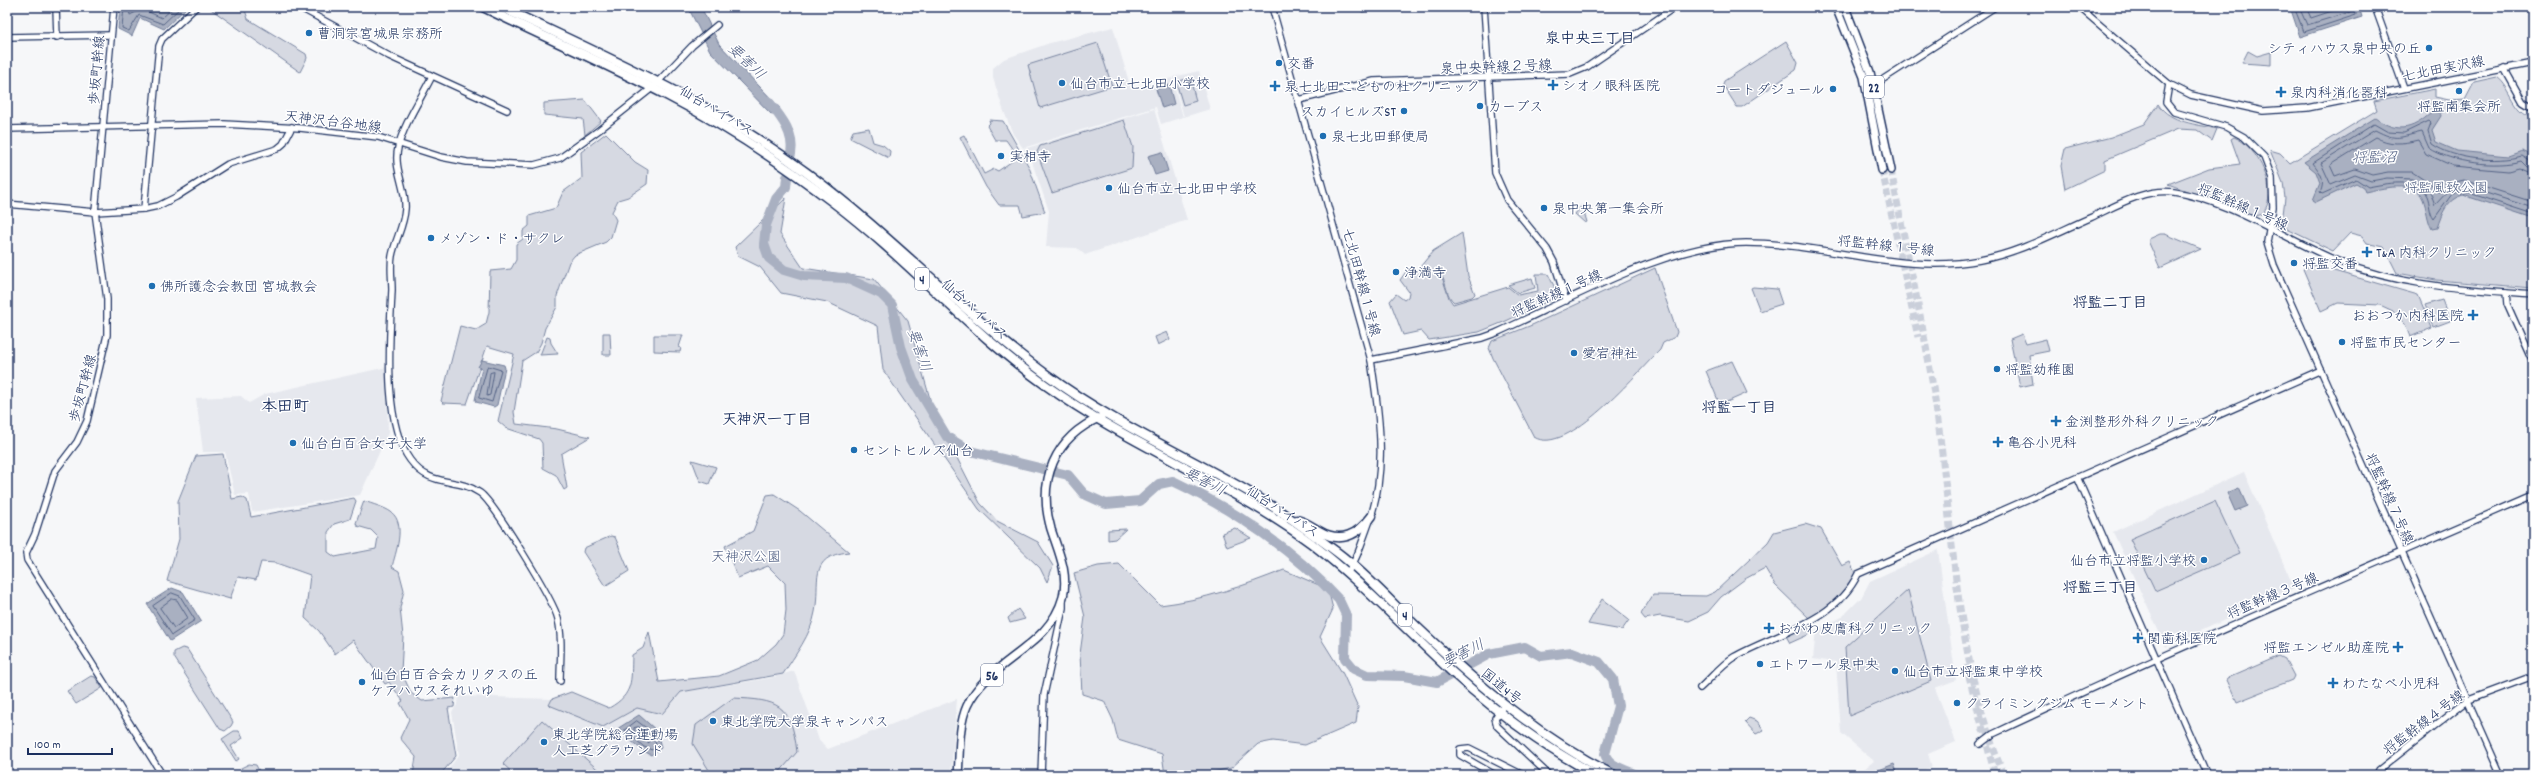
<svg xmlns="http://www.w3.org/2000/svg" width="2540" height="782" viewBox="0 0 2540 782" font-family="Dekko,'Klee One',sans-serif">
  <rect width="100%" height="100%" fill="#f6f7f9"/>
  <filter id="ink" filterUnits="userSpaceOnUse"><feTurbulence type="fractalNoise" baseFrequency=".025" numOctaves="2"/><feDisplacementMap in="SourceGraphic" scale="8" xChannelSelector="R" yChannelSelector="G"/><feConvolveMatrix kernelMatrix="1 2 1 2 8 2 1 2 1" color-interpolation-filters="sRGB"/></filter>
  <g filter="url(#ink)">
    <g fill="#e6e8ee">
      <polygon points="1113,27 1131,89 1172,78 1183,117 1161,124 1156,107 1023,148 1013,134 1003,109 993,78 993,68 1004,59 1050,43"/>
      <polygon points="1199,71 1210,109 1184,117 1173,77"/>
      <polygon points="1154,109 1187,220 1085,255 1077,248 1046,247 1049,211 1033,165 1024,149"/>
      <polygon points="387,367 388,433 360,495 252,512 249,494 235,495 225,452 203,452 196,398 241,396 249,403 265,394"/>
      <polygon points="2244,472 2294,588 2166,647 2113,532"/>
      <polygon points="1938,550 1956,680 1935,688 1956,742 1928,754 1932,767 1912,775 1868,775 1864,769 1874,761 1841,733 1836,662 1813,659 1816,630 1842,617 1861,598 1870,581"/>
      <polygon points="794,671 819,740 828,749 957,699 951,775 444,775 459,755 452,712 457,705 458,696 552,699 549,704 603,727 637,708 662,714 681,692 770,678"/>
    </g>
    <g fill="#d6d9e2" stroke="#7884a0">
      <polygon points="208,7 244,7 248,19 306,54 307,58 300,72"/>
      <polygon points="1359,7 1384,7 1383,9 1362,12"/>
      <polygon points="1786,41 1798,63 1796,70 1742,107 1737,107 1723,85 1724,81"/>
      <polygon points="1098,43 1112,86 1040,108 1028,65"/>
      <polygon points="2248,51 2257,56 2271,52 2271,65 2242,63"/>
      <path d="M 2497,77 C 2512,88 2513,112 2533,117 L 2533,288 L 2436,280 L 2397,273 L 2384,247 L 2367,243 L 2362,236 L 2350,233 L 2333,251 L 2287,229 L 2282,223 L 2285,198 L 2283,183 L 2270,150 L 2280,153 L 2290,163 L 2377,110 L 2374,101 L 2435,89 L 2435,97 L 2449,100 L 2465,99 L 2474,82 Z"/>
      <polygon points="1190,78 1196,101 1183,105 1176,82"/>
      <polygon points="585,100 601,121 585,135 583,119 544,115 544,103"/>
      <path d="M 2158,104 C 2170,123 2197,124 2217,129 L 2212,141 L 2197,130 L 2178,129 L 2105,160 L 2105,170 L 2065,189 L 2061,166 L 2065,149 L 2111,137 L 2144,124 Z"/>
      <polygon points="989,120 1003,121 1029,167 1045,212 1023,216 1020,205 999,205 986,187 960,137 964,135 984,174 994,169 998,171 1018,157 1006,140 995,140 987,126 990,123"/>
      <polygon points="1124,120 1133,147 1132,168 1052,193 1037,152 1040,146"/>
      <polygon points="869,128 873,142 883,145 890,151 889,158 850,138 853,131"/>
      <polygon points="606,133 635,162 648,170 647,184 628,197 618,200 612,212 616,220 611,237 606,242 575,255 569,262 557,296 557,307 545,328 541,343 536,352 522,361 514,412 516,424 557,429 590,437 561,454 567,488 564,490 556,475 543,468 542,443 539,439 506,428 498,421 514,354 487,346 467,404 443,403 441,401 460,326 476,330 486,324 489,312 490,271 511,269 516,260 516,244 523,239 523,231 529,226 529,216 556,208 563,192 582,178 581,152"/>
      <path d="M 2234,137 C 2258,146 2281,193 2262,214 L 2255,216 L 2168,184 L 2209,168 L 2240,164 L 2231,139 Z"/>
      <polygon points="786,198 780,234 803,268 874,279 908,321 934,413 980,503 997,521 1038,542 1053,566 1047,582 1040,568 979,509 883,370 878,326 827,302 781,293 760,267 738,256 735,247"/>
      <polygon points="1582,205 1587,209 1584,212 1587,222 1585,223 1575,214"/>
      <path d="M 1462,233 L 1468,276 L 1475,294 L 1472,297 L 1454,302 C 1446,296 1447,284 1442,277 L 1449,298 L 1453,304 L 1508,287 L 1518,295 L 1538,291 L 1536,274 L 1548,274 L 1559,296 L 1506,321 L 1479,332 L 1429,340 L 1421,331 L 1403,335 L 1390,301 L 1396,294 L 1404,300 L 1408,297 L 1409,292 L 1400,280 L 1408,269 L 1416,272 L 1433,251 Z"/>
      <polygon points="2160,234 2165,234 2201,249 2160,268 2149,243 2149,239"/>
      <polygon points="2313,265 2418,295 2432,328 2410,337 2405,324 2393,311 2380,305 2338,303 2321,311 2303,269"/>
      <path d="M 1655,268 L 1677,332 L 1675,337 L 1663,343 L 1660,350 C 1638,371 1567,458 1534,437 L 1493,358 L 1489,348 L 1492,341 L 1532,325 Z"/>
      <polygon points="1532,278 1535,288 1518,293 1508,285"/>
      <polygon points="1753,287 1777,289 1782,304 1760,311 1751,288"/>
      <polygon points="2442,300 2450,321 2434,327 2425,305"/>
      <polygon points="1167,332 1170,339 1158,345 1155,337"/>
      <polygon points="603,333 610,333 611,355 603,355"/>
      <polygon points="2022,334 2026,344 2046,339 2049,351 2029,355 2033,384 2020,387 2010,339"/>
      <polygon points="654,335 683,335 679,347 681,348 680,352 654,351"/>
      <polygon points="547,337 550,338 551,343 558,354 540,355"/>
      <polygon points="1732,361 1747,393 1720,405 1706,371"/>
      <path d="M 223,454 L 232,499 L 242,497 L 247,500 L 251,517 L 354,498 L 356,501 L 350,519 L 334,524 L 328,532 L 328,552 L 335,557 L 376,549 L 378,537 L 371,530 L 357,526 L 356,523 L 364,501 C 372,504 384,507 391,512 C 407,524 395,554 392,567 L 399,571 L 404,590 L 400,608 L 403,636 L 401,671 L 411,693 L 422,701 L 455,698 L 454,707 L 448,708 L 456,756 L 440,775 L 413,775 L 416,757 L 400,738 L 409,719 L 400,703 L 403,701 L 389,682 L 385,684 L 353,640 L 335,654 L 319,631 L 305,618 L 310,575 L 276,563 L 261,562 L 256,580 L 238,577 L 230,599 L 167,581 L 179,539 L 178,501 L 196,456 Z"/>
      <polygon points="692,460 716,467 709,484 700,481"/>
      <path d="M 774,494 L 800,511 L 849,552 C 807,556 821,582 815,612 C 811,635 795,655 783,674 L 681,692 L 662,714 L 637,708 L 603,727 L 549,705 L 552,699 L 571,692 L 609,708 C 634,694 631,681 632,655 L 643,648 L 649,632 L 659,682 L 719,676 L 758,660 L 776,644 L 783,634 L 786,610 L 785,583 L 768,566 L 738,578 L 725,546 L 753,531 L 767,495 Z"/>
      <polygon points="2215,501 2240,554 2155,591 2130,539"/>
      <path d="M 1805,524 L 1821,529 L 1842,566 L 1850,562 L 1855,573 C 1843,593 1830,607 1809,618 L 1775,585 L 1765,568 L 1745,579 L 1721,597 L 1708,612 L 1689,621 L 1660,616 L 1645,619 L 1641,614 L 1653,595 L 1706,596 L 1715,592 L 1768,542 L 1774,532 Z"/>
      <polygon points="1235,528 1251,538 1227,547 1222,533"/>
      <polygon points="1126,529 1115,539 1108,540 1108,530"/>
      <polygon points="611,536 615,537 629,571 605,586 583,552 584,548"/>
      <path d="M 1119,564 L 1160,605 C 1203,600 1244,586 1284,570 L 1328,589 L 1333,609 L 1320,637 L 1343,674 L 1358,707 L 1356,723 L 1305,745 L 1273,741 L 1258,744 L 1231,768 L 1199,775 L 1165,775 L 1162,754 L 1118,740 L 1113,720 L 1104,701 L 1082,694 L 1080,654 L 1085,617 L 1074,573 L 1098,566 Z"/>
      <polygon points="1908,590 1931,681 1849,716 1845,647"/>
      <polygon points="1602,599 1629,620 1622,630 1588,624"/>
      <polygon points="1018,609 1025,619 1010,623 1008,618"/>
      <polygon points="1808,626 1810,634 1790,643 1786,636"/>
      <polygon points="182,648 187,649 233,722 231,726 225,731 220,729 174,657 174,652"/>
      <polygon points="2279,656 2285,659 2294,676 2292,680 2237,702 2227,680 2228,678"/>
      <polygon points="91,676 95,677 102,688 76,704 67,691"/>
      <path d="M 733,698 C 778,700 791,703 797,752 L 777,775 L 712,775 L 693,744 L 696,725 Z"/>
      <polygon points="1749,718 1757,721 1764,730 1756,734 1745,722"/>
      <polygon points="542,720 604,775 515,775 503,764"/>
      <polygon points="234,731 239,731 243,738 231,746 239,759 236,761 222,739"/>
      <polygon points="249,764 256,765 261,775 245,775 241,768"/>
    </g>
    <g fill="#a9b0c1" stroke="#707c99">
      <polygon points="120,7 187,7 164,29 140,18 132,36 118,29"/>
      <polygon points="688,7 701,7 719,44 780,108 771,114 710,51"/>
      <polygon points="2290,7 2359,7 2362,17 2300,37"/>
      <polygon points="1169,85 1174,104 1162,108 1156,89"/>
      <path d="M 2435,109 L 2440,111 L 2441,116 L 2432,130 L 2436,142 L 2457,151 L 2508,156 L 2522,151 L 2527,153 L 2533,161 L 2533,218 L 2463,195 C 2447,199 2442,213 2437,228 L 2432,229 C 2427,220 2427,209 2423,199 C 2415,179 2380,189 2365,192 L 2363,187 L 2356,183 L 2316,202 L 2313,200 L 2320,183 L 2316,172 L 2304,162 L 2375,118 C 2399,135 2415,129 2435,109 Z"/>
      <polygon points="1162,152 1168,171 1155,175 1148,156"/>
      <polygon points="482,360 504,365 505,368 497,405 494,407 476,402 475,400 482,368 478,367"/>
      <polygon points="2239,488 2247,506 2235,511 2227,493"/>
      <polygon points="172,588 183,592 201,621 170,641 147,604"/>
      <polygon points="639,715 657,731 661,748 651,755 642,750 617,729"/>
      <polygon points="1894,764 1898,775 1875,775 1874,772"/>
    </g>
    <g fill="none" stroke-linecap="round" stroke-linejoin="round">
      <g stroke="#546386" stroke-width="1">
        <polyline points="124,7 122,28 129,31 139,15 163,24 181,7"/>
        <polyline points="129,7 130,15 142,9 162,18 174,7"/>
        <polyline points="2294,7 2304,32 2356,15 2356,7"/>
        <polyline points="2299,7 2307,25 2350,12 2351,7"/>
        <polyline points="2306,7 2311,18 2344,7"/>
        <path d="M 2533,163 L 2522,156 C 2496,163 2455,160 2432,144 L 2428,131 L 2431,123 L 2429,121 L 2404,133 L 2388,132 L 2374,124 L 2313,163 C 2320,173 2326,178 2320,192 L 2322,194 L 2356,179 L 2368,187 C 2385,184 2417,176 2427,196 C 2430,203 2429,213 2434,219 L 2452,194 L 2463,191 L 2533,214"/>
        <path d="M 2533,168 L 2527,167 L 2521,161 C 2496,168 2452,163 2429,148 L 2422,132 C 2399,137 2398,142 2375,130 L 2321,163 L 2331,185 L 2355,175 L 2371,181 L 2387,178 L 2412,179 L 2430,191 L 2435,205 L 2449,190 L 2464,186 L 2533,208"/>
        <path d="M 2533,174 L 2519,168 L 2508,171 L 2453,166 L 2426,154 L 2418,140 C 2402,144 2390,145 2375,137 L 2330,165 L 2335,176 L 2355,169 L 2372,175 L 2388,172 L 2412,172 L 2432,185 L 2438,192 L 2448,184 L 2464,180 L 2533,202"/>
        <polygon points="488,366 501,370 492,402 479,398"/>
        <polygon points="494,372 490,395 487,396 490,373"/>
        <polygon points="172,593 180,596 195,620 172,635 153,606"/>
        <polygon points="172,599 177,600 188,618 174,628 160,608"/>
        <polygon points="637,721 653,733 656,746 652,750 644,747 625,730"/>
        <polygon points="639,727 649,736 649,743 634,731 634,728"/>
      </g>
      <g stroke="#a9b0c1" stroke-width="10">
        <path d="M 768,101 C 780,116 795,133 791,154"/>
        <path d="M 787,177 L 786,187 L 776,199 L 766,225 L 764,244 L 769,258 L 784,270 L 804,276 L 846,278 L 881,294 L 892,305 L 901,347 L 913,380 L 947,437 L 970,451 L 1068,475 L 1084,494 L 1106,504 L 1140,501 L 1159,484 L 1173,481 C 1234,510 1293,549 1339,600 L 1346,615 L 1345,658 L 1354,669 L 1367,675 L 1404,676 L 1437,682 L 1489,654 L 1525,647 L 1541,656 L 1572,652 L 1599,662 L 1613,679 L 1618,706 L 1605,754 C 1609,767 1625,769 1636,775"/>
      </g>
      <g stroke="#cacfda" stroke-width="7" stroke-dasharray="7 3.5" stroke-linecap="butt">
        <polyline points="1882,170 1918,337"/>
        <path d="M 1891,170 C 1907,256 1928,342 1939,429 C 1954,546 1957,665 2004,775"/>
        <polyline points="1966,665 1995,775"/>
      </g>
      <defs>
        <g id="minor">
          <polyline points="56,7 57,37"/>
          <polyline points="114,7 95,212 107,299 107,335 87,421 77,442 55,471 35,534 26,553 27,560 161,773"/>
          <polyline points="299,7 389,56 507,110"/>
          <path d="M 1272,7 L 1371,360 C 1380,423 1389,476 1364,537 C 1359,550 1356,562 1347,573"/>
          <polyline points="1484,7 1495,173 1507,200 1547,249 1554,262 1566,301"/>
          <polyline points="2079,7 2169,84 2191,95 2263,111 2307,108 2533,63"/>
          <polyline points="2375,7 2404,88"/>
          <polyline points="7,37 111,35"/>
          <polyline points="2504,68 2523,102 2533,108"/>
          <path d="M 432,76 C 422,97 403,125 398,148 C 393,169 407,189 405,209 C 404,226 395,240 392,256 C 390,267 392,279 392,290 C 390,336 382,422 410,460 C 431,489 456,476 480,493 C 494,503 554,601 558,619 C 563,639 560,661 560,681"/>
          <polyline points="2169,84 2166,102 2174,112 2226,127 2244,137 2264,157 2272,178 2273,207 2267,242 2274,265 2501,775"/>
          <polyline points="1871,87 1995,7"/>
          <polyline points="1299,100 1374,81 1570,74 1587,67 1675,7"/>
          <polyline points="7,129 224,124 300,128 378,137 441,157 467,162 534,165 560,158 599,130 652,88 692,46 717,25"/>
          <polyline points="7,204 95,212 144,209 158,206 176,197 228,164 277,149 283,144 292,127"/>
          <polyline points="144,209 159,46 162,39 196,7"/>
          <polyline points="2506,292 2507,304 2533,362"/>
          <path d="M 1371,360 L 1482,338 L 1496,333 C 1570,300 1665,244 1746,243 C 1824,243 1903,275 1980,260 C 2019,253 2055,233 2092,217 C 2117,205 2146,188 2174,192 C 2229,200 2288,241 2340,262 C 2402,287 2468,289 2533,294"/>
          <polyline points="2078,479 2207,775"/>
          <path d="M 1700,688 C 1711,678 1722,664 1734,657 C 1777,633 1835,622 1858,574 L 2321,370"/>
          <polyline points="1504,705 1495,718 1497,726 1549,775"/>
          <path d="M 1980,744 L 1993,734 C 2171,650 2352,574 2533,495"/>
          <polyline points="1041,775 1044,695 1063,608 1063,597"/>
          <polyline points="1495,775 1460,755 1460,749 1469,748 1523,775"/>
          <polyline points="2377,775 2379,770 2466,701 2533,676"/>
        </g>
        <g id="major">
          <polyline points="1836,7 1864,77 1882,170"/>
          <polyline points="1845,7 1870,72 1891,170"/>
          <path d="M 958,775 C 960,753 958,726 967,706 C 988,660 1049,649 1063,597 C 1069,573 1058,551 1051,529 C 1037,481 1054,437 1101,417"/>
        </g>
        <g id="highway">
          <path d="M 483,7 C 544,37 607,64 668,96 C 726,126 782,163 834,203 C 909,260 970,332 1047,386 C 1131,446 1228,482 1311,543 C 1362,582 1405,629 1452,672 C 1496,712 1544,748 1597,775"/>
          <path d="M 501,7 C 606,57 713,103 807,173 C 891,235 963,313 1047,375 C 1108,420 1176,451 1242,488 C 1276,507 1307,530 1338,553 C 1367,575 1392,603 1418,628 C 1478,685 1540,738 1614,775"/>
          <path d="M 1297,520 C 1306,522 1312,527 1319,531 C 1341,544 1358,535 1372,516"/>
        </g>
      </defs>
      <use href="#minor" stroke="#1b2f5e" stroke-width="8"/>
      <use href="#major" stroke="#1b2f5e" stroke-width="10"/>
      <use href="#highway" stroke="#1b2f5e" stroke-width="11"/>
      <use href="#minor" stroke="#fff" stroke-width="5.5"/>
      <use href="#major" stroke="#fff" stroke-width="7"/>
      <use href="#highway" stroke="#fff" stroke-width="8"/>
    </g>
  </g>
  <g fill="#1f6fb2" stroke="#fff" stroke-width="1.5">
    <circle cx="309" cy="33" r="4"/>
    <circle cx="2429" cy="48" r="4"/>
    <circle cx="1279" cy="63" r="4"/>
    <circle cx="1062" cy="83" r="4"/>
    <path d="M1551 79h4v4h4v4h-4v4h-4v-4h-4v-4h4z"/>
    <path d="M1273 80h4v4h4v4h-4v4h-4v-4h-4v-4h4z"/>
    <circle cx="1833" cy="89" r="4"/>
    <circle cx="2459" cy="91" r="4"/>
    <path d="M2279 86h4v4h4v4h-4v4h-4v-4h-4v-4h4z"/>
    <circle cx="1480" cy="106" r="4"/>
    <circle cx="1404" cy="111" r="4"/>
    <circle cx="1323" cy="136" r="4"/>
    <circle cx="1001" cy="156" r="4"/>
    <circle cx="1109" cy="188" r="4"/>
    <circle cx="1544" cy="208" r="4"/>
    <circle cx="431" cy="238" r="4"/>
    <path d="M2365 246h4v4h4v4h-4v4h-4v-4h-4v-4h4z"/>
    <circle cx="2294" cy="263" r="4"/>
    <circle cx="1396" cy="272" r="4"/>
    <circle cx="152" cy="286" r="4"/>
    <path d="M2471 309h4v4h4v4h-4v4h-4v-4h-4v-4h4z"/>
    <circle cx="2342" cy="342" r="4"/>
    <circle cx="1574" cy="353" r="4"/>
    <circle cx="1997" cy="369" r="4"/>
    <path d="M2054 415h4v4h4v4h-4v4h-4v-4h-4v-4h4z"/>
    <path d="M1996 436h4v4h4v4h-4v4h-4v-4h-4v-4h4z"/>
    <circle cx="293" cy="443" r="4"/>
    <circle cx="854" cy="450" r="4"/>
    <circle cx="2204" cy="560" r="4"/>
    <path d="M1767 622h4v4h4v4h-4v4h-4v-4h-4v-4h4z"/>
    <path d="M2136 632h4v4h4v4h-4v4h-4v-4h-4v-4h4z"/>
    <path d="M2396 641h4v4h4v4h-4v4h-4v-4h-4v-4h4z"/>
    <circle cx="1760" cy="664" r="4"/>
    <circle cx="1895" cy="671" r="4"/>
    <circle cx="362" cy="682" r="4"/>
    <path d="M2331 677h4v4h4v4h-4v4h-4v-4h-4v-4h4z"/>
    <circle cx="1957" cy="703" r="4"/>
    <circle cx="713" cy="721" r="4"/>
    <circle cx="544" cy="742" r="4"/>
  </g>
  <g text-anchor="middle" stroke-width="3" stroke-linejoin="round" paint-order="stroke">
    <g fill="#fff" stroke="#5f6d8e" stroke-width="1">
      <rect x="1864" y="76" width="20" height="22" rx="3"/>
      <rect x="915" y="268" width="14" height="22" rx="3"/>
      <rect x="1398" y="604" width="14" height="22" rx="3"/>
      <rect x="981" y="664" width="22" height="22" rx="3"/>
    </g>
    <g font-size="13" font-weight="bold" fill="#1b2f5e">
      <text x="1874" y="92">22</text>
      <text x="922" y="284">4</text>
      <text x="1405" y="620">4</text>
      <text x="992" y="680">56</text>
    </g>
    <g font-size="14" fill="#1b2f5e" stroke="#fff" text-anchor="start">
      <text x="317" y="38">曹洞宗宮城県宗務所</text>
      <text x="2421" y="53" text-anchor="end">シティハウス泉中央の丘</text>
      <text x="1287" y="68">交番</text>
      <text x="1070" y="88">仙台市立七北田小学校</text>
      <text x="1562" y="90">シオノ眼科医院</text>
      <text x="1284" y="91">泉七北田こどもの杜クリニック</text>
      <text x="1825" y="94" text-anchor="end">コートダジュール</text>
      <text x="2290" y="97">泉内科消化器科</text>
      <text x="1488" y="111">カーブス</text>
      <text x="2459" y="111" text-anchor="middle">将監南集会所</text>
      <text x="1396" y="116" text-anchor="end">スカイヒルズST</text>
      <text x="1331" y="141">泉七北田郵便局</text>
      <text x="1009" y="161">実相寺</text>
      <text x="1117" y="193">仙台市立七北田中学校</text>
      <text x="1552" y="213">泉中央第一集会所</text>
      <text x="439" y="243">メゾン・ド・サクレ</text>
      <text x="2376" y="257">T&amp;A 内科クリニック</text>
      <text x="2302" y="268">将監交番</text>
      <text x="1404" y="277">浄満寺</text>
      <text x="160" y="291">佛所護念会教団 宮城教会</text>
      <text x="2464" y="320" text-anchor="end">おおつか内科医院</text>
      <text x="2350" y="347">将監市民センター</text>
      <text x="1582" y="358">愛宕神社</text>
      <text x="2005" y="374">将監幼稚園</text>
      <text x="2065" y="426">金渕整形外科クリニック</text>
      <text x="2007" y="447">亀谷小児科</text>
      <text x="301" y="448">仙台白百合女子大学</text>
      <text x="862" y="455">セントヒルズ仙台</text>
      <text x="2196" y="565" text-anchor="end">仙台市立将監小学校</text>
      <text x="1778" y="633">おがわ皮膚科クリニック</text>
      <text x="2147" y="643">関歯科医院</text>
      <text x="2389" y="652" text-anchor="end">将監エンゼル助産院</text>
      <text x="1768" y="669">エトワール泉中央</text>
      <text x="1903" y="676">仙台市立将監東中学校</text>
      <text x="370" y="679">仙台白百合会カリタスの丘<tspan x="370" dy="16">ケアハウスそれいゆ</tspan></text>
      <text x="2342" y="688">わたなべ小児科</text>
      <text x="1965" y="708">クライミングジム モーメント</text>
      <text x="721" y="726">東北学院大学泉キャンパス</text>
      <text x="552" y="739">東北学院総合運動場<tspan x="552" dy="16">人工芝グラウンド</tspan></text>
    </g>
    <g font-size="14" fill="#1b2f5e" stroke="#fff">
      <text transform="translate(1496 66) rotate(-2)" y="5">泉中央幹線２号線</text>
      <text transform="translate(2443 68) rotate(-11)" y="5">七北田実沢線</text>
      <text transform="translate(96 70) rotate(-85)" y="5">歩坂町幹線</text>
      <text transform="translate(717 110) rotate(31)" y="5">仙台バイパス</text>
      <text transform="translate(333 121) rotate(7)" y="5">天神沢台谷地線</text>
      <text transform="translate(2243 206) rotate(24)" y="5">将監幹線１号線</text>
      <text transform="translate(1886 245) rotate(6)" y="5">将監幹線１号線</text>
      <text transform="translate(1362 282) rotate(75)" y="5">七北田幹線１号線</text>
      <text transform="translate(1556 293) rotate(-24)" y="5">将監幹線１号線</text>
      <text transform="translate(975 309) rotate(42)" y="5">仙台バイパス</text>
      <text transform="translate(82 388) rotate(-75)" y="5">歩坂町幹線</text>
      <text transform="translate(2390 498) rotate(66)" y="5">将監幹線７号線</text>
      <text transform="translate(1283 511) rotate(33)" y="5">仙台バイパス</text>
      <text transform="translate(2272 595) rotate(-23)" y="5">将監幹線３号線</text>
      <text transform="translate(1502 686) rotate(39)" y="5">国道4号</text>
      <text transform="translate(2423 722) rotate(-37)" y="5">将監幹線４号線</text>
    </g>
    <g font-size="14" fill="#4a5a7f" stroke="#fff">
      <text x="2446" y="192">将監風致公園</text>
      <text x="746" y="561">天神沢公園</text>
    </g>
    <g font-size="15" font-weight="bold" fill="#1b2f5e" stroke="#fff">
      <text x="1590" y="43">泉中央三丁目</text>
      <text x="2110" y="307">将監二丁目</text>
      <text x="1739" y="412">将監一丁目</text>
      <text x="767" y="424">天神沢一丁目</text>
      <text x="2100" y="592">将監三丁目</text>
    </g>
    <g font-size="15" font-style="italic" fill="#4d5c81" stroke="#fff">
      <text transform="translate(747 61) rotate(44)" y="5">要害川</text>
      <text x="2374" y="162">将監沼</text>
      <text transform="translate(920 350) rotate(71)" y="5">要害川</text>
      <text transform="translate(1205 481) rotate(27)" y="5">要害川</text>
      <text transform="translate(1463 653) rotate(-27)" y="5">要害川</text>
    </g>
    <g font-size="16" font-weight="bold" fill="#1b2f5e" stroke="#fff">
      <text x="285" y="411">本田町</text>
    </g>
  </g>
  <rect width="2540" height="782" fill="none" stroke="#fff" stroke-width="24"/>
  <rect x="12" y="12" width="2516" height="758" fill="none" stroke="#1b2f5e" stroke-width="1.5" filter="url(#ink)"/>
  <path d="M28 748v6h84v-6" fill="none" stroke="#1b2f5e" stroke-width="2"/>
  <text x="34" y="748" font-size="12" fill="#1b2f5e" stroke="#ffffff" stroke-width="3" paint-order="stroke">100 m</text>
</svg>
